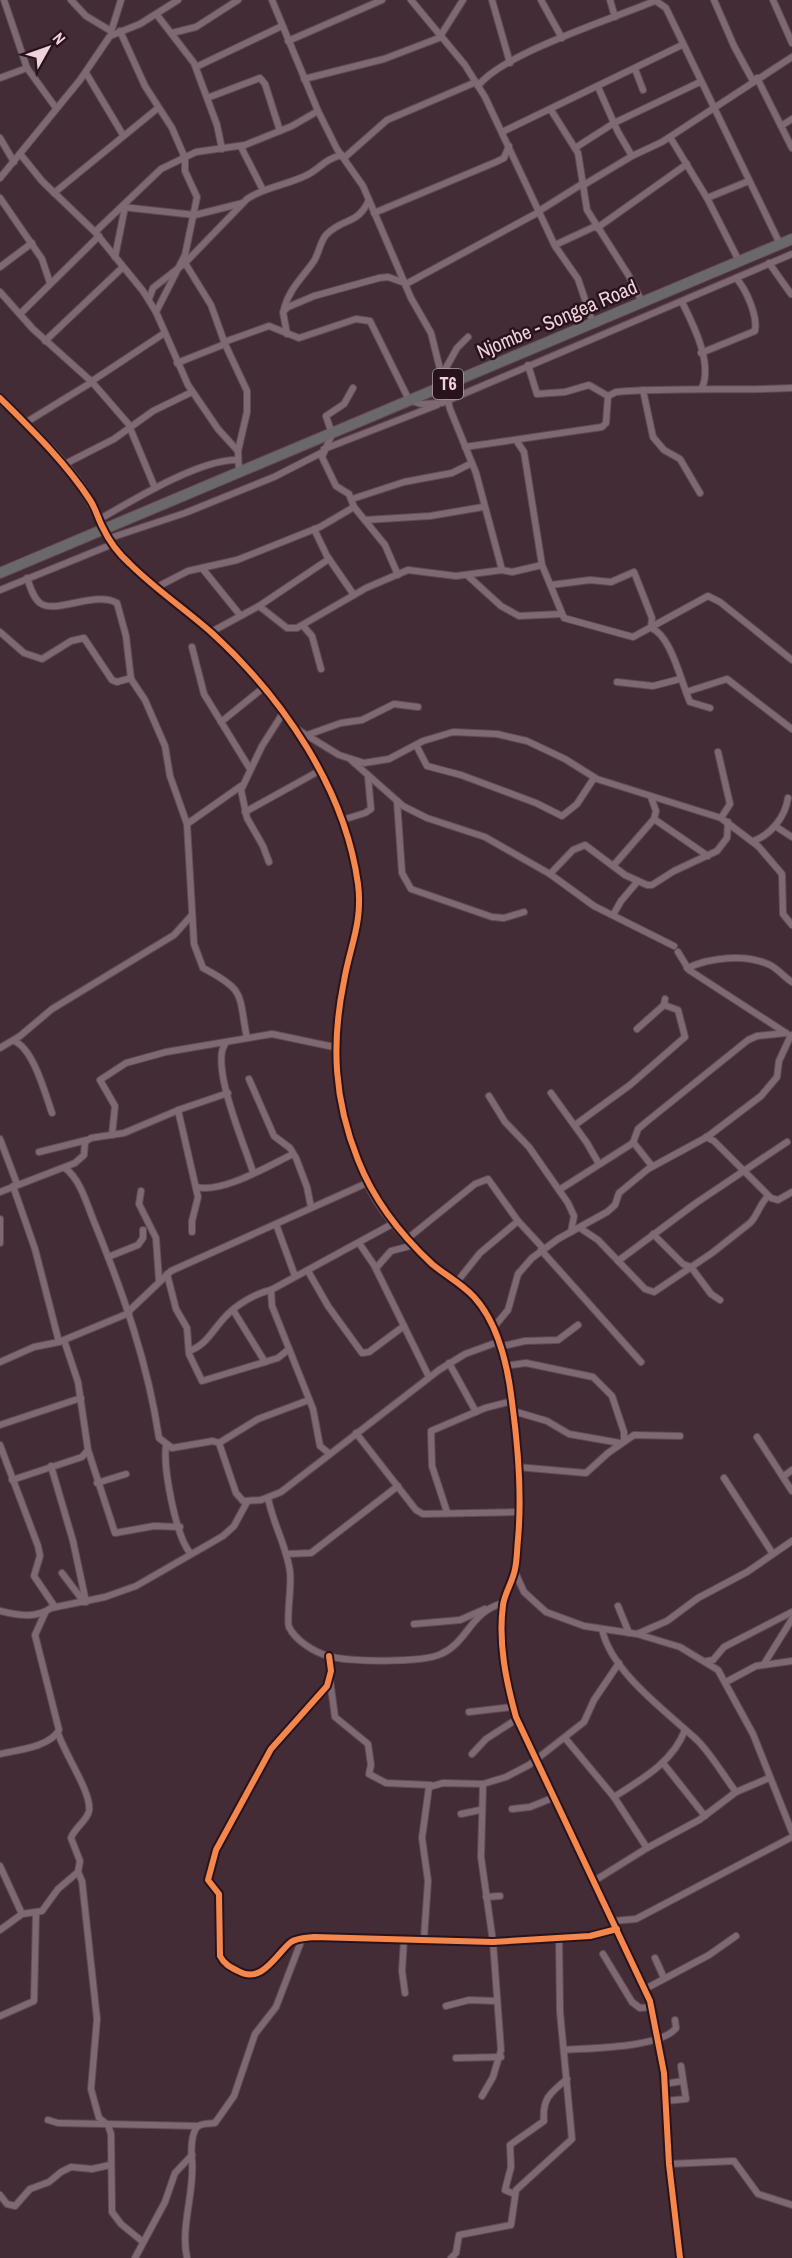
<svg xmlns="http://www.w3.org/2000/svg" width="792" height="2258" viewBox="0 0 792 2258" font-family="'Archivo Narrow',sans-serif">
  <rect width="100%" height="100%" fill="#442c36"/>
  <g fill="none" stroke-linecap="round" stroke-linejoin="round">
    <defs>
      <g id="street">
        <polyline points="4,0 27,68 56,108"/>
        <polyline points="71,0 86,16 111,31"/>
        <polyline points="272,0 318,111 337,149 363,186 411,298 431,333 450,409 476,473 502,570"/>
        <polyline points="411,0 465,65 485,97 555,246 578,279 593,323"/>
        <polyline points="492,0 510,63"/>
        <polyline points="541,0 562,38"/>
        <polyline points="610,0 615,17"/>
        <polyline points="714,0 734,46 753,81"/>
        <polyline points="773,0 792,43"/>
        <polyline points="656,1 666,8 780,244"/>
        <polyline points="157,15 194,63 217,125 222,149"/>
        <polyline points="120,31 145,86 172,128 185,158 185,171 197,197 185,255 156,312"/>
        <polyline points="111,32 121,0"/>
        <polyline points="172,33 196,27 238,0"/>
        <polyline points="288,41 382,0"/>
        <polyline points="196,67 282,26"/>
        <polyline points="635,69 643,90"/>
        <polyline points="86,73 123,135"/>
        <polyline points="0,78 27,68"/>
        <polyline points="757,78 792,148"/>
        <polyline points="304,79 384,59 439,38 463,0"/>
        <path d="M 478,86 C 503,53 615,18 657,0"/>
        <polyline points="598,87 618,132 632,156"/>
        <polyline points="207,98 260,78 265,84 280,131"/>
        <polyline points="551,110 578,153 587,210 629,276 642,302"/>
        <polyline points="781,126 792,119"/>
        <polyline points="502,132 682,45"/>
        <polyline points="670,137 707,198 739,261"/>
        <polyline points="0,138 14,162"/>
        <polyline points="241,147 263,190"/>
        <polyline points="575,148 614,123 700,82"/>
        <polyline points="21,155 42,181 95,232 143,291 156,312 188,385 218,429 238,451"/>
        <polyline points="344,158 387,120 476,82"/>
        <polyline points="0,178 80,80 110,36 140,24 178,0"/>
        <polyline points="582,186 632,156 662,142 792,57"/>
        <polyline points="54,193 158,108"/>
        <polyline points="0,198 42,259 50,283"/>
        <polyline points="707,198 749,181"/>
        <polyline points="122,207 195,215 243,203"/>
        <polyline points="539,211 582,184"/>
        <polyline points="374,213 496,162 504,158 509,146"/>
        <polyline points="597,228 687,164"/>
        <polyline points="95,232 161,169 196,152 245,145 292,126 318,111"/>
        <polyline points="555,245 596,226"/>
        <polyline points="115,257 125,207"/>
        <polyline points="185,263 211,305 225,344 247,391 247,412 238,451 239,473"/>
        <polyline points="769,263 791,294"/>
        <polyline points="0,267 32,243"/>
        <polyline points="406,284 539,212"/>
        <polyline points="0,292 33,329 92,382 131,427"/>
        <path d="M 149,299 L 153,288 L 185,263 L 247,199 C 266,186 289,185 309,174 C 321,167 327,158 342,155"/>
        <path d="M 682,302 C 693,324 713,363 702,388"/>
        <path d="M 284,309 C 289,289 303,277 314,261 C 319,253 320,242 326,235 C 343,217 357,226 369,200"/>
        <polyline points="20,314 99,236"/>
        <polyline points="287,334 283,312 288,307 314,296 379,278 388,277 405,283"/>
        <polyline points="45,341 123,267"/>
        <polyline points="224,342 269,326 299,338 356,319 370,321 409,400 421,404 442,403 792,254"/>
        <path d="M 701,353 L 755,331 C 758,316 746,289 736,278"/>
        <polyline points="177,363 225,344"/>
        <polyline points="528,365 537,394 565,392 589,385 608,396"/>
        <polyline points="442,375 457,348 468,337"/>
        <polyline points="92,381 163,334"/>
        <polyline points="353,388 344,404 326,416 332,434 322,457 336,486 349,494 354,507 385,545 398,575"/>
        <polyline points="643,390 653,437 664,450 680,459 700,493"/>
        <polyline points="25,423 92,382"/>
        <polyline points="130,428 155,488"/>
        <polyline points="516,440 524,452 542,565 564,618 633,637 708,596 720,602 792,660"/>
        <path d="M 465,447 L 602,427 L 606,423 L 608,396 L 616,392 C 675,387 733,391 792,388"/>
        <polyline points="324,449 437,405"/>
        <polyline points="63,465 114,439 153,411 192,392"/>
        <polyline points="352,499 404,482 452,473 472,463"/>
        <path d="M 100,519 C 133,500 200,459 237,460"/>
        <polyline points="365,520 430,516 483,507"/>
        <path d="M 103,529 C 111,540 118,551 127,561 C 151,587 183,607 210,631 C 282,695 348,791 358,889 C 362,923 350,949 343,982 C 329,1055 337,1111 365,1179 C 380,1215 413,1248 442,1272 C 453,1281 466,1287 474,1297 C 498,1324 505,1364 511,1397 C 519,1439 522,1496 518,1539 C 517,1549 518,1563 515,1572 C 511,1583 505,1593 503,1604 C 497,1642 506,1681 516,1717 L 650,2001 L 664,2073 L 669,2164 L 680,2258"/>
        <polyline points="314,529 327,556 354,595"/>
        <polyline points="110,538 185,513 274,477 321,453"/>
        <polyline points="202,568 240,615"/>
        <polyline points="467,575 501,606 519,616 561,614"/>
        <path d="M 27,578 C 30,586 33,598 40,603 C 55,615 95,590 117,603 L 126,636 L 131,679 L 145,700 L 165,746 L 170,776 L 187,824 L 194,944 L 203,968 C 247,991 238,994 247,1038"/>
        <path d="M 551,585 L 590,580 L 611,582 L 634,572 L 652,618 L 651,628 C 671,635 681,682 690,702 L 710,708"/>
        <polyline points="157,587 188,571 237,560 320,527 354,507"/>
        <polyline points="0,590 113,544"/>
        <polyline points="259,606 329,559"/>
        <polyline points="303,626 312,636 321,669"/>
        <polyline points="0,632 24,653 42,659 71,641 84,638 112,680 117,682 131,678"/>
        <polyline points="211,632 259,606 287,628 297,628 366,588 408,570 456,576 502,570 512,572 542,565"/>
        <polyline points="192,647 204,694 250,769"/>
        <polyline points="617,682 653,686 680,679"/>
        <polyline points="686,692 727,679 792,729"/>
        <polyline points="221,722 263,688"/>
        <polyline points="295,728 339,755 364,763 389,759 423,741 453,732 497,734 527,741 565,759 597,779 721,818 758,846 782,874 783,914 792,925"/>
        <polyline points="307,735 341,723 362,720 394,704 418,707"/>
        <polyline points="416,745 427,766 461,775 536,803 562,816 577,804 594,778"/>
        <polyline points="718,752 730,804 721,818"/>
        <polyline points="351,760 403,806 427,818 485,837 550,874 594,906 674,946"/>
        <polyline points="397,801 402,873 411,889 492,917 504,918 524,912"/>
        <polyline points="245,812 319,771"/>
        <polyline points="654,819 708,856"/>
        <polyline points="342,820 365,813 371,809 368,777"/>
        <polyline points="187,824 241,786"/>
        <polyline points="775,826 792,837"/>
        <path d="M 753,841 C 771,835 785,817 788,798"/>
        <polyline points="269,862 263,846 247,818 241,790 262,746 283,713"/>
        <polyline points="613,866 654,819 656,811 651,797"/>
        <polyline points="550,874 573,850 585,845 625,875 647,885 652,885 674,871 717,851 727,838 728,822"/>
        <polyline points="613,915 621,901 638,881"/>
        <polyline points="678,952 689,970 786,1033"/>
        <path d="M 687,968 C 710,958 745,953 770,965 C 778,969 784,977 792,982"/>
        <polyline points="637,1029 664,1005"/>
        <path d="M 14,1041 C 33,1048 45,1093 52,1113"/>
        <path d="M 225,1044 C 210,1066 245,1146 253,1172"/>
        <polyline points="0,1048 20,1036 52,1009 174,935 192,915"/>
        <polyline points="249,1079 274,1136 290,1148 296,1158 307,1187 311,1207"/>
        <polyline points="551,1093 587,1143 599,1164"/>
        <polyline points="489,1096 505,1122 529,1147 568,1203 574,1216 571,1232"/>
        <polyline points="178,1110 198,1197 192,1221 192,1232"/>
        <polyline points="575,1125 630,1085 685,1037 678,1010 664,1005 665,999"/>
        <polyline points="112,1135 115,1106 100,1080 126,1063 166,1052 272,1034 334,1047"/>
        <polyline points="706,1137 714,1141 771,1198 778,1200 792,1192"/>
        <polyline points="0,1139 17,1184"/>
        <polyline points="633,1142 652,1166"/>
        <polyline points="39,1152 87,1140"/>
        <path d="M 65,1168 C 81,1180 87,1205 95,1224 C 123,1293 148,1363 159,1438 L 172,1448 L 213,1441 L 219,1443 L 236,1493 L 243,1501 L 261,1500 L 281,1492 L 439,1370 L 465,1354 L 498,1342"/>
        <polyline points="13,1186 35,1249 59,1342"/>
        <path d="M 196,1187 C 222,1194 270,1165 293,1154"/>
        <polyline points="559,1190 633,1143 638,1129 645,1123 748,1040 757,1036 786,1033"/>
        <polyline points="141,1191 139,1204 156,1238 159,1280"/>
        <polyline points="0,1192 75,1163 84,1155 85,1142 91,1138 124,1133 181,1109 228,1093"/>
        <polyline points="0,1219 0,1243"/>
        <polyline points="276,1224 295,1276"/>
        <path d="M 580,1228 L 598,1240 L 645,1289 L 654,1292 L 712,1253 L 750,1223 C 758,1215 759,1205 768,1196"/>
        <polyline points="653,1234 683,1264 691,1267 711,1294 720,1300"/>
        <polyline points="407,1239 475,1184 488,1179 518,1221 543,1248"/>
        <polyline points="359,1243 374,1265 429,1377"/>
        <polyline points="541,1250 641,1362"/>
        <polyline points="108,1257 138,1245 143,1238 143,1230"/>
        <polyline points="618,1261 696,1203 787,1142"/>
        <polyline points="376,1268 391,1251 414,1245"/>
        <polyline points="308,1271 328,1306 362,1353 369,1352 404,1326"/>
        <polyline points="167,1274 176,1309 187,1328 189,1354 202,1381 278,1358 289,1349"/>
        <polyline points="456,1283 480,1253 518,1221"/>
        <polyline points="233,1310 265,1362"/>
        <polyline points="129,1311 171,1271 367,1183"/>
        <polyline points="493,1328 508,1310 518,1274 532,1258 558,1239 607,1212 615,1205 619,1193 648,1169 707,1137 761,1096 777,1077 779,1061 791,1035"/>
        <polyline points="499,1347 525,1341 558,1340 578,1325"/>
        <path d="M 189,1351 C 207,1345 213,1329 226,1316 C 236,1305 256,1293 271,1290"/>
        <polyline points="0,1362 34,1347 59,1342 129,1313"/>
        <polyline points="449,1363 476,1412"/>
        <polyline points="505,1366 526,1363 593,1377 612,1396 624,1432 624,1440"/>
        <polyline points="513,1411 547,1421 569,1434 620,1443"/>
        <polyline points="0,1425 81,1398"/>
        <polyline points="356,1433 416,1510 423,1514 519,1512"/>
        <polyline points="757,1437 792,1491"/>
        <polyline points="219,1443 258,1419 309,1400"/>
        <polyline points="0,1445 38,1546 40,1556 34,1576 55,1607"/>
        <path d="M 166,1446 C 163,1468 176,1538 191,1554"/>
        <polyline points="88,1450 115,1533 154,1526 180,1527"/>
        <polyline points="330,1454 320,1446 313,1409 272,1306 271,1290 394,1223"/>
        <polyline points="51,1466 73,1541 86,1602"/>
        <polyline points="517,1467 586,1473 608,1453 634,1435 680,1436"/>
        <polyline points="784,1476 792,1470"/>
        <polyline points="724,1478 773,1554"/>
        <polyline points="12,1480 82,1457 88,1450 78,1382 64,1340"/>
        <polyline points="97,1483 126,1474"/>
        <path d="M 268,1498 C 273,1524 287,1547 290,1572 C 292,1585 286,1620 289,1627 C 295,1640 314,1652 328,1656 C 349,1662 422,1663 441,1654 C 468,1642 470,1612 503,1603"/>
        <polyline points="447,1512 432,1466 431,1431 485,1408 512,1401"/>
        <polyline points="286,1554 311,1553 398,1486"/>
        <polyline points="515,1572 524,1592 546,1612 584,1626 637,1634 667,1621 698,1598 747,1572 792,1541"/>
        <polyline points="62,1573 84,1602"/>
        <polyline points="618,1606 629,1633"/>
        <path d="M 0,1611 C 16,1615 36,1619 51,1608 L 105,1597 L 136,1586 L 223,1536 L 234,1526 L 247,1502"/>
        <polyline points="414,1624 460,1620 485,1609"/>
        <path d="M 602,1629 C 611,1672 666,1711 697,1740 C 712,1755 723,1775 736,1792"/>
        <polyline points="637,1634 680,1647 718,1670 753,1734 792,1832"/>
        <path d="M 329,1656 L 331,1671 L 327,1686 L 271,1749 L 216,1850 L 208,1880 L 219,1894 L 220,1956 C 224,1964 230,1967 238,1971 C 262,1985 276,1954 291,1942 C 297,1938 307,1938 314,1937 L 493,1942 L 590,1936 L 617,1929"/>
        <polyline points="707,1661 713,1660 724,1647 792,1612"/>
        <polyline points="764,1664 792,1619"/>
        <polyline points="330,1680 335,1717 368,1744 371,1765 369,1774 386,1783 430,1785"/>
        <polyline points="726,1682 756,1666 792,1661"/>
        <polyline points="469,1712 513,1707"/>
        <polyline points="565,1738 614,1797 647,1848"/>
        <path d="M 0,1754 C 17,1750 50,1747 59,1730 L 35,1635 L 45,1613"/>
        <polyline points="472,1754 486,1739 517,1719"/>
        <polyline points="663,1763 705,1816"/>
        <path d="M 614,1797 C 642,1779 673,1762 685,1730"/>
        <polyline points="512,1809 530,1807 555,1797"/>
        <polyline points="461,1814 480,1810"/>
        <polyline points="0,1866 22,1914"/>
        <polyline points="78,1872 82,1881 97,2019 91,2089 99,2118 108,2125 111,2134 112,2212 121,2224 143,2242"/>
        <polyline points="594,1881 647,1848 699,1820 736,1792 769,1778"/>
        <polyline points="486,1897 500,1896"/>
        <polyline points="613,1921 636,1919 792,1837"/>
        <path d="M 0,1930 L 22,1914 L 42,1911 L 58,1889 L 78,1872 L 80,1861 L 71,1838 C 75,1827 87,1821 89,1811 C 92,1793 64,1753 58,1733"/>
        <polyline points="424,1938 428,1881 422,1838 429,1787 443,1783 483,1784 506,1777 529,1765 584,1722 594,1700 619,1663"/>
        <polyline points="404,1939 402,1971 405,1993"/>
        <polyline points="603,1954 632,2002 640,2008 651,2007"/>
        <polyline points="655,1958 664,1978"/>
        <polyline points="645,1989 709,1955 736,1936"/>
        <polyline points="446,2006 469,2000 496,2001"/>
        <polyline points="0,2016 34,2001 36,1913"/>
        <path d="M 564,2050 C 588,2048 661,2048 676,2028 L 675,2020"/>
        <polyline points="456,2058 501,2057"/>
        <polyline points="664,2084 683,2081"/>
        <polyline points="482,2096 493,2077 501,2050 493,1942 481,1857 483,1784"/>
        <polyline points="665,2101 686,2099 681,2066"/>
        <polyline points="48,2120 58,2123 198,2126"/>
        <polyline points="669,2164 734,2161 758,2194 792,2205"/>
        <path d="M 514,2194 L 505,2190 L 511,2167 L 510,2145 L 544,2121 C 542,2099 550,2093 567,2079"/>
        <polyline points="0,2195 7,2204 15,2206 30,2189 49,2182 61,2172 71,2167 92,2169 110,2165"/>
        <polyline points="135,2258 165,2202 175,2173 192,2155"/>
        <path d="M 187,2258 C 180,2226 195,2192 192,2160 C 191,2152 191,2134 197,2127 C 201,2123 209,2124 215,2123 L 234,2096 L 255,2034 L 276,2007 L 302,1939"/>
        <polyline points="451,2258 456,2253 459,2235 511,2225 516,2190 572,2139 560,2012 559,1938"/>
      </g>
      <path id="secondary" d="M 0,398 C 35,433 88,481 103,529"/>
      <polyline id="highway" points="0,573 792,239"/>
    </defs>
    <use href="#street" stroke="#604a53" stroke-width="8"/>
    <use href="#secondary" stroke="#604a53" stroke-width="10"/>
    <use href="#highway" stroke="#604a53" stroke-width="12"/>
    <use href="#street" stroke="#7e6972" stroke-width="6"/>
    <use href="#secondary" stroke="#7e6972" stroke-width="9"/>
    <use href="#highway" stroke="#6b686c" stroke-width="10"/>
    <defs>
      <g id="cycleway">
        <path d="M 0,398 C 32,430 66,463 90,500 C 96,509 98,519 103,528 C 109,541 120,555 130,564 C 155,589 185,609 212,633 C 282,697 345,788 358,884 C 363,922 350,946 344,981 C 331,1044 334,1100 358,1160 C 374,1201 400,1234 432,1264 C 445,1275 462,1284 474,1297 C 498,1323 508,1368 512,1402 C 518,1446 522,1495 518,1539 C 517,1549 517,1560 515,1569 C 513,1581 505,1592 503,1605 C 498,1643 506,1681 516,1717 L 650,2001 L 664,2073 L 669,2164 L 680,2258"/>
        <path d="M 329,1656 L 331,1671 L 327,1686 L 271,1749 L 216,1850 L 208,1880 L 219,1894 L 220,1956 C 224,1964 230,1967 238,1971 C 262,1985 276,1954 291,1942 C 297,1938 307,1938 314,1937 L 493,1942 L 590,1936 L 617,1929"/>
      </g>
    </defs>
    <use href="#cycleway" stroke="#28131c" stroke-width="10"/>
    <use href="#cycleway" stroke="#f5874c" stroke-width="6"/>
  </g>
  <g text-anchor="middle" stroke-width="5" stroke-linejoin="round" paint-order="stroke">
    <rect fill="#28131c" stroke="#b498a2" stroke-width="1.5" x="433" y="369" width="30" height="30" rx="4.5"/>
    <g font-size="18" font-weight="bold" fill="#f0d1dc">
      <text x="448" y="390">T6</text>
    </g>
    <g font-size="20" fill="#f0d1dc" stroke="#28131c">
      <text transform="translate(557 319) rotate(-23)" y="7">Njombe - Songea Road</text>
    </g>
  </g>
  <g transform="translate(48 48) rotate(50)" stroke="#28131c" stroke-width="4.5" paint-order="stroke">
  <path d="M0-4.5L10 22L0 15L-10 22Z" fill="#f0d1dc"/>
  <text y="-9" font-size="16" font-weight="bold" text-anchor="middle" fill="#f0d1dc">N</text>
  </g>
</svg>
